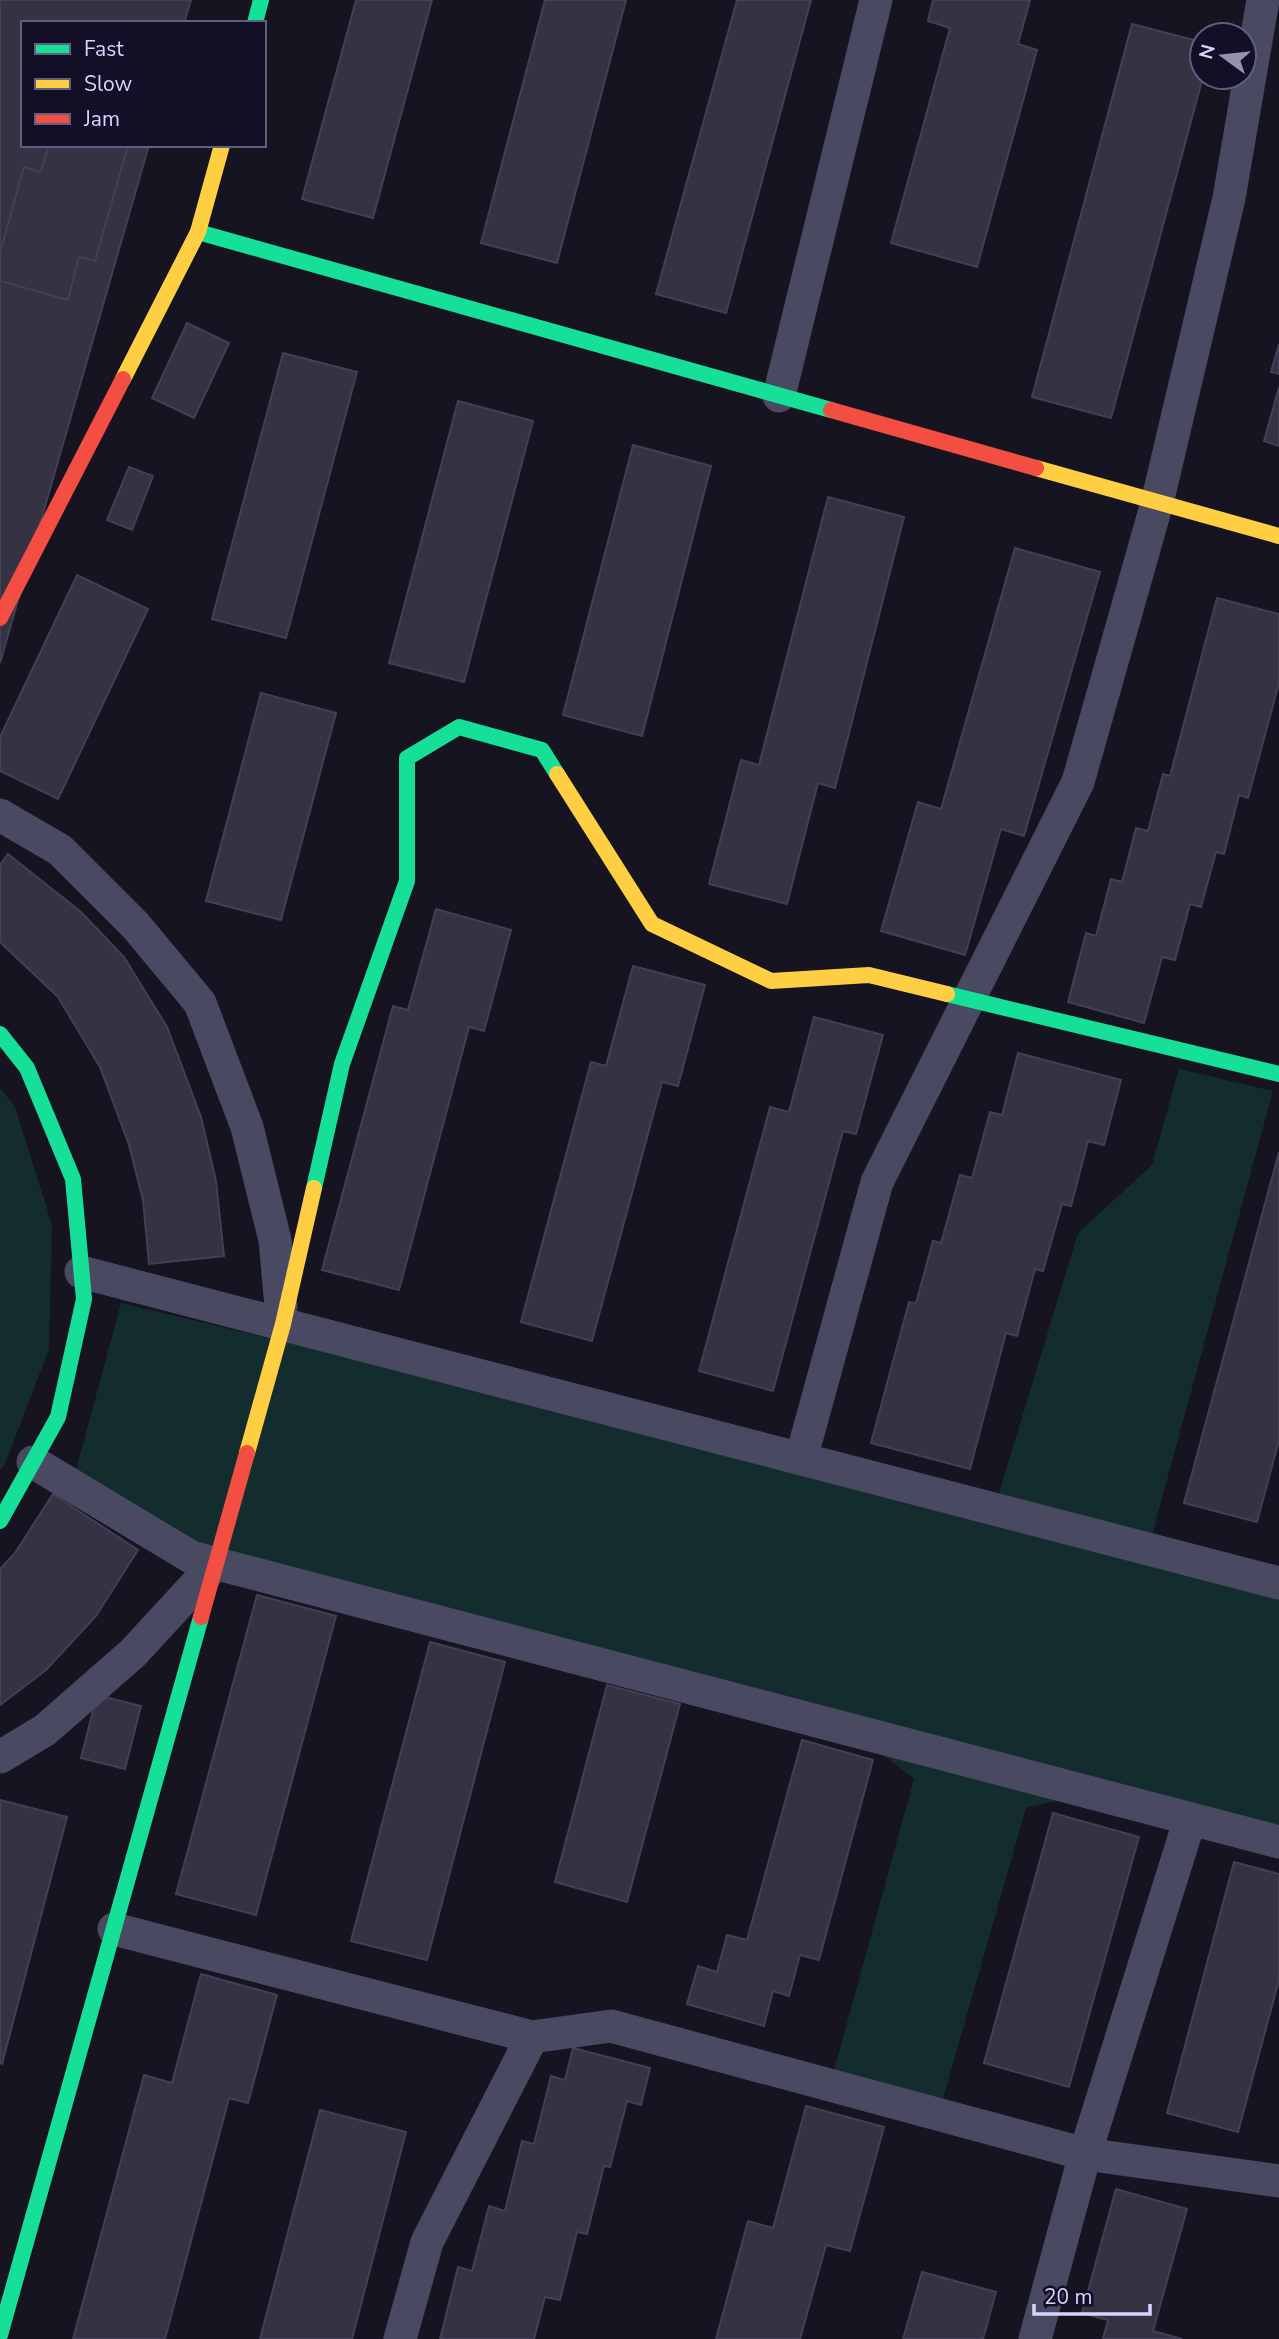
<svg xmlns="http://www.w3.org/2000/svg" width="1279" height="2339" viewBox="0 0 1279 2339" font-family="'Nunito Sans',sans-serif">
  <rect width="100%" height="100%" fill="#161421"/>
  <g fill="#132c2d">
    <polygon points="1179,1069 1273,1091 1149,1546 1279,1579 1279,1846 1083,1794 1026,1808 942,2102 833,2074 914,1779 836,1717 158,1540 69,1496 121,1303 806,1466 995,1506 1078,1233 1152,1165"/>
    <polygon points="0,1088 15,1107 52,1225 49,1349 5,1464 0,1470"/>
  </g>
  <g fill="#343243" stroke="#433f54" stroke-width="2">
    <polygon points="0,0 191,0 184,23 23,23 23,145 149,145 0,663"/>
    <polygon points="356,0 432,0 373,218 302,199"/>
    <polygon points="545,0 626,0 557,263 481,243"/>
    <polygon points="737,0 811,0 726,313 656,294"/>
    <polygon points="933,0 1030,0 1018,44 1037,50 977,267 891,243 950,28 928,21"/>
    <polygon points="1132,24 1202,42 1203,77 1111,418 1032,397"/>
    <polygon points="49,145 128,145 95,261 79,257 68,300 0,281 0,253 24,167 41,172"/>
    <polygon points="187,323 229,343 194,418 152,398"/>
    <polygon points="1279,344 1279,374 1271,372"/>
    <polygon points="283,353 357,372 286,638 212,619"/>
    <polygon points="1279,387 1279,446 1264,441"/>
    <polygon points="458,401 533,421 464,682 389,663"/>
    <polygon points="633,445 711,466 642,736 563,715"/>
    <polygon points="129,467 153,476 132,530 107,520"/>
    <polygon points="828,497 904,517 835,788 818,783 787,904 709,884 741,760 759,765"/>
    <polygon points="1015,548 1100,572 1024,836 1001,829 965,955 881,931 918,802 941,809"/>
    <polygon points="77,575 148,609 58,799 0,771 0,737"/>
    <polygon points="1217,598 1279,614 1279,683 1248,798 1239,795 1224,854 1216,852 1201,907 1190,904 1175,960 1162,957 1144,1023 1068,1002 1086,933 1096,936 1111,879 1122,882 1136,828 1148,831 1163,774 1170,776"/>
    <polygon points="261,693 336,713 281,920 206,901"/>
    <polygon points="8,854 81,912 124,957 167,1027 201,1117 216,1181 224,1256 149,1264 143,1200 129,1145 100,1067 58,997 0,942 0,865"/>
    <polygon points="436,909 511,930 484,1031 469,1027 399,1290 322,1270 393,1006 408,1010"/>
    <polygon points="633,966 705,985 678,1086 662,1082 592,1341 521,1322 591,1062 606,1066"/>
    <polygon points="814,1017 883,1035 856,1134 843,1131 773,1391 699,1371 770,1107 789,1112"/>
    <polygon points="1018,1053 1121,1080 1104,1145 1088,1141 1071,1206 1062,1204 1043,1271 1035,1269 1017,1336 1006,1333 970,1469 871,1443 909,1302 916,1303 933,1241 941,1243 960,1175 972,1178 990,1112 1002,1115"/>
    <polygon points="1279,1152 1279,1440 1257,1522 1184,1503"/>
    <polygon points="53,1494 138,1550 96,1616 46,1670 0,1705 0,1569 15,1553"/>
    <polygon points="257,1595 336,1616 256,1915 176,1894"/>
    <polygon points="430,1642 505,1662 427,1960 351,1941"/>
    <polygon points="607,1685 680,1704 627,1902 555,1882"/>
    <polygon points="97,1695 141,1706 125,1769 81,1758"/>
    <polygon points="802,1740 873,1760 819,1960 800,1955 789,1996 773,1991 764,2026 687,2004 698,1966 717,1972 727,1935 747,1940"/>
    <polygon points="0,1800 67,1817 2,2064 0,2063"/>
    <polygon points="1053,1813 1139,1837 1069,2087 984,2063"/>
    <polygon points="1234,1862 1279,1874 1279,1980 1238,2132 1167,2113"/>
    <polygon points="201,1974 277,1995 248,2103 229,2098 165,2339 73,2339 144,2075 172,2083"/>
    <polygon points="573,2048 650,2068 641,2105 627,2101 610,2167 604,2166 587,2234 577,2232 560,2300 545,2297 534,2339 440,2339 458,2267 472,2271 489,2206 505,2211 522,2141 534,2144 551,2076 565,2080"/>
    <polygon points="806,2106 884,2127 850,2251 826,2245 800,2339 716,2339 748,2221 773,2228"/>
    <polygon points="320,2110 406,2132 352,2339 260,2339"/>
    <polygon points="1116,2189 1187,2209 1153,2331 1182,2339 1103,2339 1108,2320 1082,2313"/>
    <polygon points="922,2272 996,2292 983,2339 903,2339"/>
  </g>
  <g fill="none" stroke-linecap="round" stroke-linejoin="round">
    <g stroke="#4a4962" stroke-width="33">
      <polyline points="779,396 876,0"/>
      <polyline points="0,815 60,850 136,926 200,1003 247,1127 275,1240 281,1306"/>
      <polyline points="81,1272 1279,1583"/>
      <polyline points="801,1459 877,1182 1078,782 1157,503 1229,198 1263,0"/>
      <polyline points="33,1462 191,1557 1279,1842"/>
      <polyline points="0,1757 45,1730 133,1653 216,1563"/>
      <polyline points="114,1929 532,2037 611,2026 1085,2154 1279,2181"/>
      <polyline points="400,2339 427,2242 532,2037"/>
      <polyline points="1035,2339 1085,2154 1190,1819"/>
    </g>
    <g stroke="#16e098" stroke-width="16">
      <polyline points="255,23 261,0"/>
      <polyline points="198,232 831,410"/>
      <polyline points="947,994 1279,1074"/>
      <polyline points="0,1034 27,1068 73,1179 84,1299 58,1417 0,1521"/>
      <polyline points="314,1188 342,1064 407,881 407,758 459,727 542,750 557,774"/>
      <polyline points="0,2335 201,1617"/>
    </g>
    <g stroke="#ffcf43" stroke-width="16">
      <polyline points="123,379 198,232 222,145"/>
      <polyline points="1036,468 1279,536"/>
      <polyline points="557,774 652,924 771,981 869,975 947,994"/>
      <polyline points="247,1453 283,1324 314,1188"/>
    </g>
    <g stroke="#f24e42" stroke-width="16">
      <polyline points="831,410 1036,468"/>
      <polyline points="0,618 123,379"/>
      <polyline points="201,1617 247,1453"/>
    </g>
  </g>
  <rect x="21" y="21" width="245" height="126" fill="#130f26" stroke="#625e7d" stroke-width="2"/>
  <rect x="35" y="44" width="35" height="10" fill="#16e098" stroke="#625e7d" stroke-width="2"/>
  <text x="84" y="56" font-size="21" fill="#d9d4ff">Fast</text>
  <rect x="35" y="79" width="35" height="10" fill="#ffcf43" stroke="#625e7d" stroke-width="2"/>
  <text x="84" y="91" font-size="21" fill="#d9d4ff">Slow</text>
  <rect x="35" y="114" width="35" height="10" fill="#f24e42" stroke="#625e7d" stroke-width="2"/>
  <text x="84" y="126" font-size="21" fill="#d9d4ff">Jam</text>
  <g transform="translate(1223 56) rotate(285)"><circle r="33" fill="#130f26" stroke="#625e7d" stroke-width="2"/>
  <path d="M0-5L12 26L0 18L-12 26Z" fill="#9591b1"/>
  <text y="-10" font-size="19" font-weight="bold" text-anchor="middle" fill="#d9d4ff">N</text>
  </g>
  <path d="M1034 2304v10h116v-10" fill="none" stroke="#d9d4ff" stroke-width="3.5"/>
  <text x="1044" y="2304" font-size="21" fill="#d9d4ff" stroke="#130f26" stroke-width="5" paint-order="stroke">20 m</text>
</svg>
